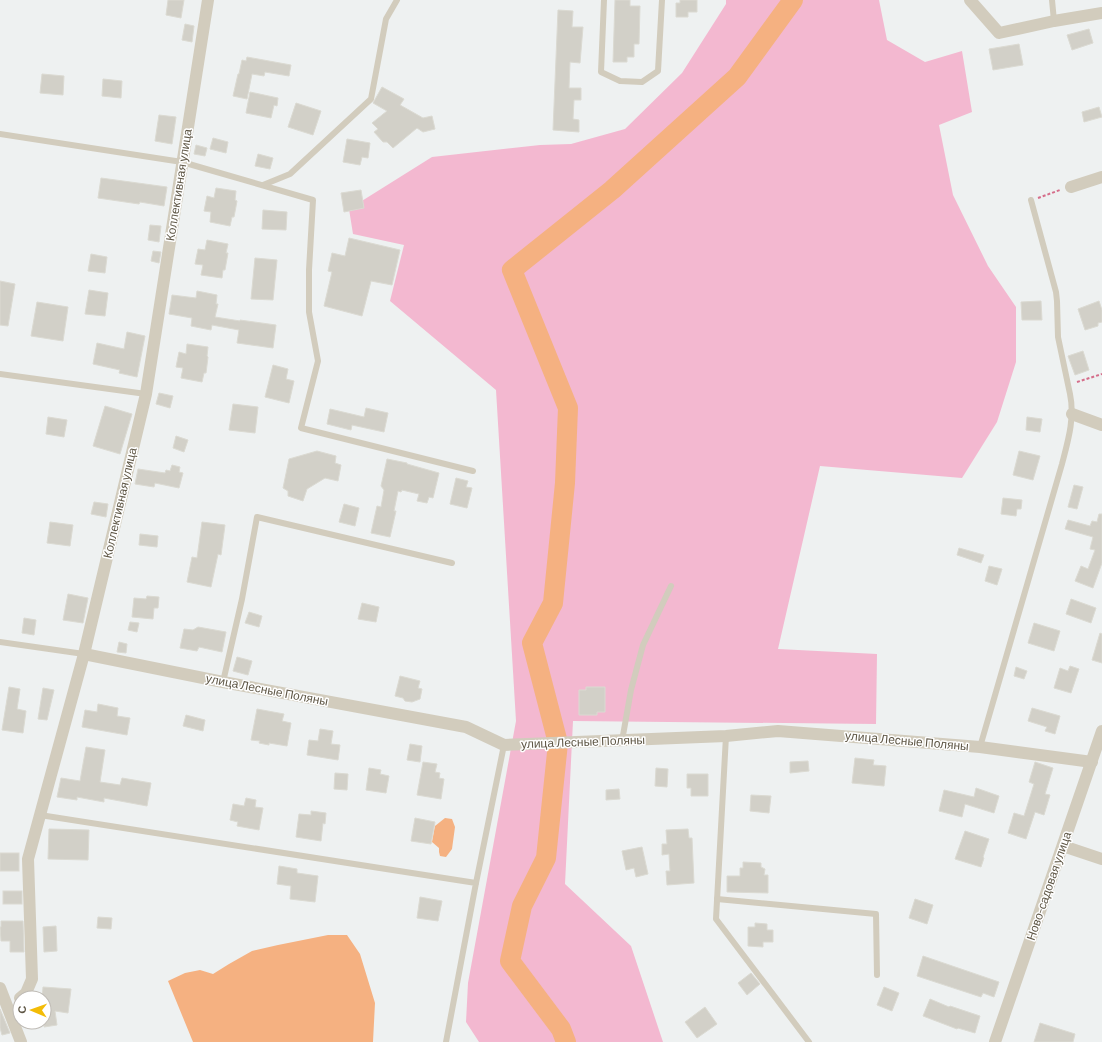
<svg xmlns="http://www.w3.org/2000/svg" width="1102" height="1042" viewBox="0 0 1102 1042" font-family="Barlow,sans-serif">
  <rect width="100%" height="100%" fill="#eef1f1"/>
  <polygon fill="#f3b8d0" points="726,0 879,0 887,40 925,62 962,51 972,112 939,125 953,195 988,266 1016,307 1016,362 997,422 962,478 820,466 778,649 877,654 876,724 573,721 565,884 631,946 663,1042 479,1042 466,1022 468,983 516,721 496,390 390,301 404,245 353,234 349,209 432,157 540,145 571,144 625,129 682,73 726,4"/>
  <g fill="#f5b181">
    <polygon points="445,818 452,819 455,827 452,849 446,857 440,856 439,852 439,848 432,842 435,826"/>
    <polygon points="328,935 347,935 360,954 375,1003 373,1042 193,1042 168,981 185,973 200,970 213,974 229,964 252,951 278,945"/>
  </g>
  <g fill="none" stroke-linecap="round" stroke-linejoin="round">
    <polyline stroke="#f5b181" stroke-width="20" points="566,1042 561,1029 510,961 522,906 546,858 558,743 532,643 553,603 565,483 568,408 512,270 612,190 737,77 793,0"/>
  </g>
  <g fill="#d2d0c8" stroke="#dbdad2">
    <polygon points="168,0 184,0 181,18 166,15"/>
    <polygon points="615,0 630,0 630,6 640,6 639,44 634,44 634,57 627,57 627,62 613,62"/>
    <polygon points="680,0 697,0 697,12 688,12 688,17 676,17 676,3 680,3"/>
    <polygon points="558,10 573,11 572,27 583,27 580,63 570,62 569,88 581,88 581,100 574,100 573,119 579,120 579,132 553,130"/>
    <polygon points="185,24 194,26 192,42 182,40"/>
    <polygon points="1089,29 1093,43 1072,50 1067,35"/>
    <polygon points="1019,44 1023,65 993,70 989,49"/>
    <polygon points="247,57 291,65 289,76 265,72 264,76 252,74 247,99 233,96 238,74 239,74 242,60 246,61"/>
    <polygon points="42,74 64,76 63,95 40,93"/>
    <polygon points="103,79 122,81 121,98 102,96"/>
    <polygon points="382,87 404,99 400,105 423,118 432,116 435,129 423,132 417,128 393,148 387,142 383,142 374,132 378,129 372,123 387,111 373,103"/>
    <polygon points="250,92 278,98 277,106 274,105 271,118 246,113"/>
    <polygon points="296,103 321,111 313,135 288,127"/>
    <polygon points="1099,107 1102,117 1084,122 1082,112"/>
    <polygon points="159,115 176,117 172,144 155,141"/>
    <polygon points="213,138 228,142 226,153 210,149"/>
    <polygon points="347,139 370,143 368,158 362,157 360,165 343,162"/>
    <polygon points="196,145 207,148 205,156 194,154"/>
    <polygon points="258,154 273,158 270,169 255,166"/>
    <polygon points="101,178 167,187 164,206 140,202 139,204 98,198"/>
    <polygon points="216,188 236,191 235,200 237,201 234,217 232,217 230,226 210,222 211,212 204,211 207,196 214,198"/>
    <polygon points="361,190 364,208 344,212 341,193"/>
    <polygon points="263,210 287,212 286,230 262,229"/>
    <polygon points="150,225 161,226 159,242 148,240"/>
    <polygon points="349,238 400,250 392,285 371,281 362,316 324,306 332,272 328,271 332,253 345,256"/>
    <polygon points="207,240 228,244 226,253 228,253 225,270 223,270 222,278 201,275 203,265 195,264 198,249 205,250"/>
    <polygon points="153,251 161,252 159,263 151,261"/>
    <polygon points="91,254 107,257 105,273 88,271"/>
    <polygon points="255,258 277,260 273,300 251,299"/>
    <polygon points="0,281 15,284 8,326 0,325"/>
    <polygon points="89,290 108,293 105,316 85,314"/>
    <polygon points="197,291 217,295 216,304 218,304 215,317 240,321 240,320 276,325 273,348 237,343 239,330 212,325 211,330 191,326 192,318 169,314 172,295 196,298"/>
    <polygon points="1041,301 1042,320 1022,320 1021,302"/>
    <polygon points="1099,301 1102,310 1102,322 1098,323 1098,326 1085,330 1078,309"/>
    <polygon points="37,302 68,307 63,341 31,336"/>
    <polygon points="127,332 145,336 137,377 119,373 120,370 93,364 97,343 124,349"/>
    <polygon points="187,344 208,347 207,356 208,357 206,373 204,373 202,382 181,378 183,368 176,367 179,352 186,354"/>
    <polygon points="1083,351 1089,370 1075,375 1068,356"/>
    <polygon points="273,365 288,369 286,379 294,381 289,403 265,397"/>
    <polygon points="159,393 173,396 170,408 156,404"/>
    <polygon points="233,404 258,407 255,433 229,430"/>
    <polygon points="105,406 132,414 120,454 93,446"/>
    <polygon points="366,408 388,413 384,432 352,425 351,430 327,424 330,409 364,417"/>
    <polygon points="48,417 67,420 64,437 46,434"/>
    <polygon points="1027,417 1042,419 1040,432 1026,430"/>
    <polygon points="176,436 188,440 184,452 173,448"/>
    <polygon points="317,451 336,456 335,463 341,465 338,481 325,478 307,489 303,501 288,496 288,491 283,488 289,459"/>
    <polygon points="1019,451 1040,456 1033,480 1013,475"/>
    <polygon points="387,459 407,463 407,464 439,473 433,498 429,497 427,503 417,501 419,494 402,490 401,492 398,491 394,511 396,511 390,537 371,533 377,506 381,507 384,490 381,486"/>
    <polygon points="172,465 180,467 179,472 183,473 179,488 155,483 154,487 135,484 138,469 165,473 166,470 170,471"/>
    <polygon points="456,478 468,481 466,487 472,488 467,508 450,504"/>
    <polygon points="1074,485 1083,487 1077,509 1068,507"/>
    <polygon points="1003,498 1022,500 1021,509 1017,509 1016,516 1001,514"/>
    <polygon points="94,502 108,504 106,517 91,514"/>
    <polygon points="344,504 359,508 355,526 339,522"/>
    <polygon points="1099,514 1102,514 1102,563 1093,588 1075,581 1081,566 1088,569 1095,550 1090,549 1093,537 1065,529 1068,520 1090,526 1092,521 1097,522"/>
    <polygon points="50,522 73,525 70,546 47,543"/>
    <polygon points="202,522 225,525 221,555 218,554 211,587 187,582 192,557 197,558"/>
    <polygon points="140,534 158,536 157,547 139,545"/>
    <polygon points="959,548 984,555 981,563 957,555"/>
    <polygon points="989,566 1002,569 997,585 985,581"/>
    <polygon points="68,594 88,598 83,623 63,620"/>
    <polygon points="147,596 159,597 158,608 154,608 153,619 132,617 134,598 146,599"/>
    <polygon points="1071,599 1096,608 1091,623 1066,614"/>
    <polygon points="362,603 379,607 376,622 358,619"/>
    <polygon points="249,612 262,616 259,627 245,623"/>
    <polygon points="24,618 36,620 34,635 22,633"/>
    <polygon points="130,622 139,623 137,632 128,630"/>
    <polygon points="1034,623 1060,631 1054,651 1028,643"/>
    <polygon points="198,627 226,632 222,652 199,647 197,651 180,648 184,629 193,630"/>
    <polygon points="1100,633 1102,634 1102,663 1092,660"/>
    <polygon points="119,642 127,644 126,653 117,652"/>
    <polygon points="237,657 252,661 248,675 233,671"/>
    <polygon points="1070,666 1079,669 1071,693 1054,688 1060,668 1068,671"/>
    <polygon points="1016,667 1027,671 1024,679 1014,676"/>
    <polygon points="400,676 420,681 418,688 422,689 420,699 412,702 405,701 403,698 395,696"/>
    <polygon points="9,687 20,689 17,709 26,711 23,733 2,730"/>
    <polygon points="586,687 605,687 605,712 597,712 597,715 579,715 579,690 586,690"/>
    <polygon points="43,688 54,690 47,720 38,719"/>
    <polygon points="98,704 118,708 117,716 130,718 127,735 82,727 85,710 97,712"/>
    <polygon points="1032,708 1060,716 1055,734 1045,731 1047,727 1028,721"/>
    <polygon points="257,709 284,714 282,721 291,723 287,746 269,743 269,745 259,743 260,741 251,740"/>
    <polygon points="186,715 205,720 203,731 183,726"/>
    <polygon points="320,729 333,731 331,744 340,745 338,760 307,755 309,740 318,741"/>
    <polygon points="410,744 422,746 420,762 407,760"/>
    <polygon points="86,747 105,750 100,782 120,785 122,778 151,783 147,806 104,798 104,802 77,797 77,800 57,797 61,778 80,781"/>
    <polygon points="855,758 874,760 873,765 886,766 884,786 852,783"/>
    <polygon points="808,761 809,771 790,773 790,762"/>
    <polygon points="423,762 437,764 435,772 440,773 439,778 444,779 441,799 417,795"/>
    <polygon points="1035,762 1053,768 1045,794 1050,795 1044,815 1035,812 1026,839 1008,833 1014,813 1024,816 1034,784 1029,782"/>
    <polygon points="369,768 381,770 380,774 389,776 386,793 366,790"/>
    <polygon points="656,768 668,769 667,787 655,786"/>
    <polygon points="335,773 348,774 347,790 334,789"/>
    <polygon points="687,774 708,774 708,796 691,796 691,788 687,788"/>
    <polygon points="976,788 999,796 994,813 965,804 962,817 939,811 944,790 974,797"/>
    <polygon points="619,789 620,799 606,800 606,790"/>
    <polygon points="751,795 771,796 769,813 750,811"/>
    <polygon points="246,798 256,800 255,807 263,808 259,830 237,826 238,822 230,820 233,804 244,806"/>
    <polygon points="311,811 326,813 325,824 323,823 321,841 296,837 299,814 311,815"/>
    <polygon points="415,818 435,822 431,844 411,841"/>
    <polygon points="49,829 89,830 88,860 48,859"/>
    <polygon points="688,829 689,838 692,838 694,883 667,885 666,871 670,871 669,854 662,855 662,844 667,844 666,830"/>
    <polygon points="965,831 989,839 983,857 984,858 981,867 955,859"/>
    <polygon points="642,847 648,874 636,877 634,868 626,870 622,851"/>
    <rect x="0" y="853" width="19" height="18"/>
    <polygon points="743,862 761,863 761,867 765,869 764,875 768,875 768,893 727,892 727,876 740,876 740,868 743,868"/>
    <polygon points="279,866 297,869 297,873 318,876 315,902 290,899 291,886 277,884"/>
    <rect x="3" y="891" width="19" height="13"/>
    <polygon points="420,897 442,901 438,921 417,918"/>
    <polygon points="915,899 933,905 927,924 909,918"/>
    <polygon points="98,917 112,918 111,929 97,928"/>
    <polygon points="1,921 23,921 24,952 10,952 10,941 1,941 0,927 1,927"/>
    <polygon points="755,923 767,924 767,930 773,930 773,942 763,942 763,947 748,946 748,927 755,927"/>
    <polygon points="56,926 57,951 44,952 43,927"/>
    <polygon points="923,956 999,982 994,997 983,993 981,997 917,976"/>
    <polygon points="751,973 760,984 747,995 738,983"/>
    <polygon points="43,987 71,989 68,1013 55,1011 57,1025 44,1027 44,998 42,998"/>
    <polygon points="884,987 899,993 892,1011 877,1005"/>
    <polygon points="930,999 949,1007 950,1006 980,1016 975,1033 958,1028 957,1029 923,1016"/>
    <polygon points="705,1007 717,1024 697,1038 685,1022"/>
    <polygon points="0,1009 10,1033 2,1035 0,1028"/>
    <polygon points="1040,1023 1075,1034 1073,1042 1034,1042"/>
  </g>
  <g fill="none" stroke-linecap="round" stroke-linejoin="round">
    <g stroke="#d56d8a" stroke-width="2" stroke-dasharray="3 2" stroke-linecap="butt">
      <polyline points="1038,198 1060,190"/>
      <polyline points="1077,382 1102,374"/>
    </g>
    <g stroke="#d2ccbd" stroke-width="6">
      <polyline points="604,0 601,72 620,81 642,82 658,71 662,0"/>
      <polyline points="1052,0 1054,21"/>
      <polyline points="0,134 182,162 313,200 309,270 309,312 318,361 301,428 473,471"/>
      <polyline points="263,185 290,174 371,99 386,19 397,0"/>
      <polyline points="0,374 146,394"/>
      <polyline points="0,642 84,654"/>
      <polyline points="223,682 242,599 257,517 452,563"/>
      <polyline points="726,736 716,919 809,1042"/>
      <polyline points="622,741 631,690 643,645 671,586"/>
      <path d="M 980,747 L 1062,464 C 1068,441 1075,418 1070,394 L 1058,337 L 1057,301 L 1056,292 L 1031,200"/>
      <polyline points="40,815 476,883 446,1042"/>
      <polyline points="476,883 504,745"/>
      <polyline points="717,899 876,914 877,975"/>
    </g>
    <g stroke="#d2ccbd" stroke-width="12">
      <polyline points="970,0 999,33 1054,21 1102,13"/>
      <polyline points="1071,187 1102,177"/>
      <polyline points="1072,414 1102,425"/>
      <polyline points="84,654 223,682 466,727 504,745 726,736 778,731 980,747 1092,762"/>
      <polyline points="1063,846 1102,859"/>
      <polyline points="0,988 21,1042"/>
      <polyline points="20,998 26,993 32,979 28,859 84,654 146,394 208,0"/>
      <polyline points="995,1042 1102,731"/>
    </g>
  </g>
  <g text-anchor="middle" stroke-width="3" stroke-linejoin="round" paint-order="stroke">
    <g font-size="12" fill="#5e5645" stroke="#fff">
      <text transform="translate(179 185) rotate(-81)" y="4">Коллективная улица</text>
      <text transform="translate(120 503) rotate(-77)" y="4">Коллективная улица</text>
      <text transform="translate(267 690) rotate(11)" y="4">улица Лесные Поляны</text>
      <text transform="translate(907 741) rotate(5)" y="4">улица Лесные Поляны</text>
      <text transform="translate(583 742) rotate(-2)" y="4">улица Лесные Поляны</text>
      <text transform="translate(1049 886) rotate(-71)" y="4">Ново-садовая улица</text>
    </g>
  </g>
  <g transform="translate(32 1010) rotate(272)"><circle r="19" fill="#ffffff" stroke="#bfbbb5"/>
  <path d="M0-3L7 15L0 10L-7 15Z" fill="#f3bc07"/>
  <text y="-6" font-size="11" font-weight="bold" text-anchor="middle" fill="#5e5645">С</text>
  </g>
</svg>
